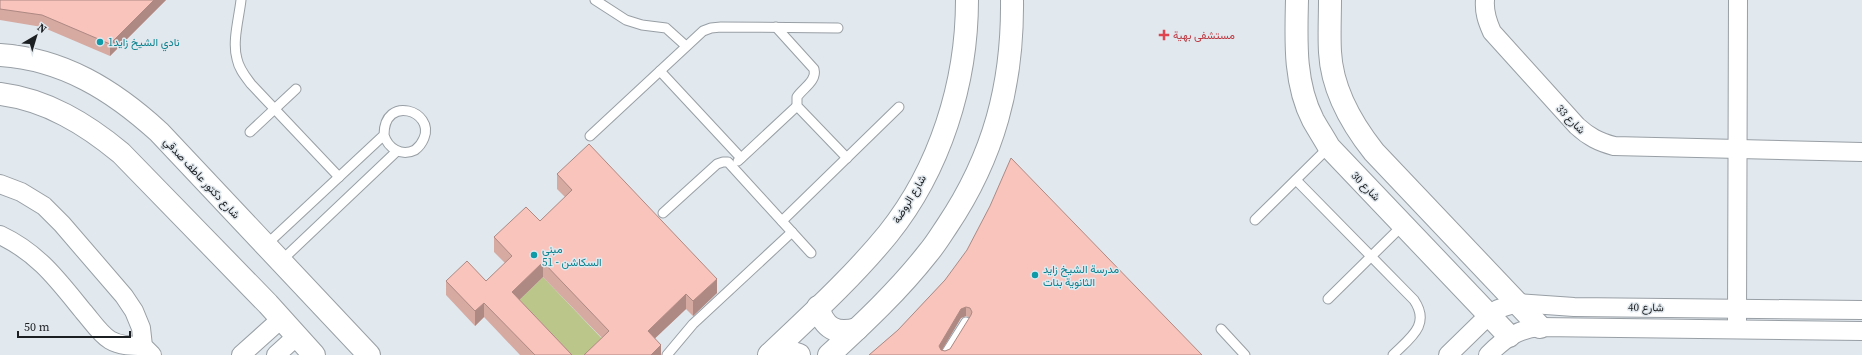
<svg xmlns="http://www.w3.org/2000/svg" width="1862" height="355" viewBox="0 0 1862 355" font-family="'Source Serif 4',Vazirmatn,serif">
  <rect width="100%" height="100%" fill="#e1e8ee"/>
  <polygon fill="#bbc68b" points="543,277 609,346 599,355 558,355 512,307"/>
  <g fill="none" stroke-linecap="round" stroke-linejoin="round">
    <defs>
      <g id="lane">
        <path d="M 241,0 C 239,18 232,42 237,59 C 239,69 245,76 251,84 L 339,177"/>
        <polyline points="595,0 626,20 642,25 666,28 686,46"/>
        <path d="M 776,27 L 814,69 C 817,81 803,88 797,97 L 797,106 L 847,158"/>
        <polyline points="660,71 741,158"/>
        <polyline points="250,132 296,89"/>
        <polyline points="590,136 703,31 711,28 721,27 838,28"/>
        <polyline points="738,161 797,106"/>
        <path d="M 1296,180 L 1414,300 C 1431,325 1410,338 1393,355"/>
        <polyline points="663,213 717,164 723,162 728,162 811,253"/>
        <polyline points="1255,220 1329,147"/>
        <polyline points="782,221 899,107"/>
        <path d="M 266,245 L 384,135 C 384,94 435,111 424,138 C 422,143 419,147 415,150 C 401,157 388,148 384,135"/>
        <polyline points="281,261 397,151"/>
        <polyline points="1328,299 1403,225"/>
        <polyline points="1221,329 1245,355"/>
        <polyline points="667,355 693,324 792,232"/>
        <polyline points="945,355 966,322"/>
      </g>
      <g id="street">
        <path d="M 1485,0 C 1484,12 1487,21 1492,32 L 1577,126 C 1589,137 1599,142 1614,146 L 1862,152"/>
        <polyline points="0,184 21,192 44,206 62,224 124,296 134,311 141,328 143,346 152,355"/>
        <path d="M 0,235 C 38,253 57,279 83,311 C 91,320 100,334 110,340 C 120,346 133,346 143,346"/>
        <polyline points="1737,321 1738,0"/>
        <polyline points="241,355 281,319"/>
        <polyline points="276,355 297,336"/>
        <polyline points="1448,355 1489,315 1498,309 1517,303 1574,307 1862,310"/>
        <path d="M 1488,355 C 1504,339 1517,329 1540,327 L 1862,331"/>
      </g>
      <g id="secondary">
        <path d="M 1297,0 C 1296,41 1294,83 1313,120 C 1318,129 1324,138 1329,147 L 1509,336"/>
        <path d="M 1330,0 C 1330,17 1329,35 1330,52 C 1332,90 1351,123 1374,152 L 1540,327"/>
        <path d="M 0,55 C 63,59 113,90 159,132 L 369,355"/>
        <path d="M 0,94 C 47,100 86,124 121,153 L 268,304 L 314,355"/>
        <path d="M 818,307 C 824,328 836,335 857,329"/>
        <polyline points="770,354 787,351 799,355"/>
        <path d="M 769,355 C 810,316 852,278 888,234 C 940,169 967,83 967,0"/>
        <path d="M 829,355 C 864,323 899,290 928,253 C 935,245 941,235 947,226 C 994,156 1013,84 1012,0"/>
      </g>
    </defs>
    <use href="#lane" stroke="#989fa5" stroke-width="11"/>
    <use href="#street" stroke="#989fa5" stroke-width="20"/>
    <use href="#secondary" stroke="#989fa5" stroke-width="24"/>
    <use href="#lane" stroke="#fff" stroke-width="9"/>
    <use href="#street" stroke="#fff" stroke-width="18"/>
    <use href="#secondary" stroke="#fff" stroke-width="22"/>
  </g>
  <g fill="#d6a9a1" fill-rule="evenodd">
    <polygon points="0,0 166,0 110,56 42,27 0,20"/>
    <polygon points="557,174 717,293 693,316 686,309 655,338 661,355 602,338 543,277 519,300 572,355 520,355 484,317 475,326 446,295 446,281 486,281 505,263 494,252 494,237 540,221 565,197 557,189"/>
    <path d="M 945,280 L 1202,355 L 869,355 L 898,330 ZM 966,316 L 970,318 L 950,349 L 945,351 L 942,350 L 961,318 Z"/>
  </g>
  <g fill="#ae8983">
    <polygon points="154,0 166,0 110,56 110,44"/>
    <polygon points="543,262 543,277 512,307 512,292"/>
    <polygon points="717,279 717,293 693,316 693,301"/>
    <polygon points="686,294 686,309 648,345 648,331"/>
    <polygon points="484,303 484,317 475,326 475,311"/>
    <polygon points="966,307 966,316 961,318 939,355 939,346 961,309"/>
    <polygon points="661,345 661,355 651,355"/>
  </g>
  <g fill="#f9c4bb" stroke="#ae8983" fill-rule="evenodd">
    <polygon points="0,0 154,0 110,44 42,15 0,9"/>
    <polygon points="589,144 717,279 693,301 686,294 648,331 661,345 651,355 584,355 609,331 543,262 512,292 572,355 535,355 484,303 475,311 446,281 467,261 486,281 512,256 494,237 526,207 540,221 572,190 557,174"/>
    <path d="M 1011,158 L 1202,355 L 869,355 L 898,330 L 945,280 L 967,250 L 990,206 ZM 966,307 L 970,308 L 972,312 L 971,315 L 950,349 L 945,351 L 941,350 L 939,346 L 961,309 Z"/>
  </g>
  <path fill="#e0444e" stroke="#e1e8ee" stroke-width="1.5" d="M1162 29h4v4h4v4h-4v4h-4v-4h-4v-4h4z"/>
  <g fill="#0f9aa8" stroke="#e1e8ee" stroke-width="1.5">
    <circle cx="100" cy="42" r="4"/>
    <circle cx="534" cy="255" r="4"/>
    <circle cx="1035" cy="275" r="4"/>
  </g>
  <g text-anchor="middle" stroke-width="3" stroke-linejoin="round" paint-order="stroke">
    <g font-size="11" fill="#be3a42" stroke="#e1e8ee" text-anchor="start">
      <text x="1173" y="39">مستشفى بهية</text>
    </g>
    <g font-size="11" fill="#0d838f" stroke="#e1e8ee" text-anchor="start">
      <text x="108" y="46">نادي الشيخ زايد1</text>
      <text x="542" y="253">مبنى<tspan x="542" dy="13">السكاشن - 51</tspan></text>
      <text x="1043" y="273">مدرسة الشيخ زايد<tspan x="1043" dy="13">الثانوية بنات</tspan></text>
    </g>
    <g font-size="11" fill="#1c1f21" stroke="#e1e8ee">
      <text transform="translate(1571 119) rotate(46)" y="4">شارع 33</text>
      <text transform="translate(202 178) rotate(47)" y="4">شارع دكتور عاطف صدقي</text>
      <text transform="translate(1366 186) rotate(46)" y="4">شارع 30</text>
      <text transform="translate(909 199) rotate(-59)" y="4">شارع الروضة</text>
      <text transform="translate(1646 307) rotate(1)" y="4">شارع 40</text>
    </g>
  </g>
  <g transform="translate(36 36) rotate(38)" stroke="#e1e8ee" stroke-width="3" paint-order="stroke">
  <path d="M0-3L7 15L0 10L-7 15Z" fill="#1c1f21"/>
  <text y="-6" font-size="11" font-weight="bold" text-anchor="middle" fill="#1c1f21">N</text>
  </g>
  <path d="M18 331v6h112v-6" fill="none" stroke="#1c1f21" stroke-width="2"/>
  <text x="24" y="331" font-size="12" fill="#1c1f21" stroke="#e1e8ee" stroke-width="3" paint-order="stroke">50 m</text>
</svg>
